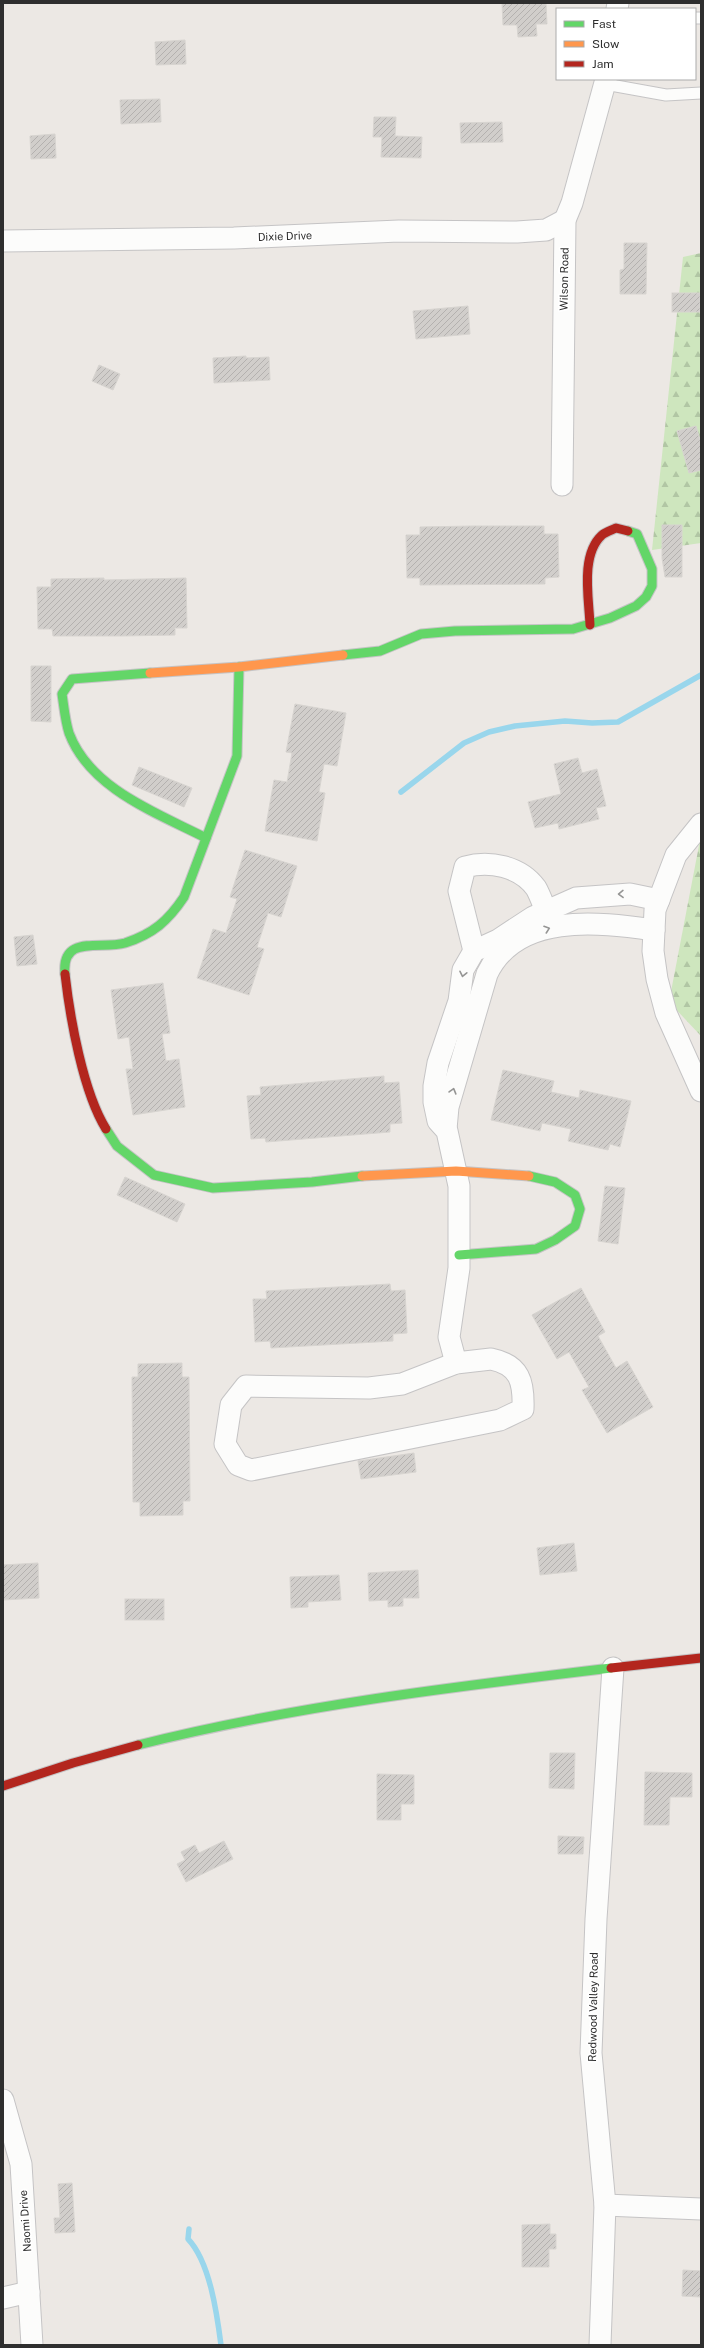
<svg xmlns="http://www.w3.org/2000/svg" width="704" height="2348" viewBox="0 0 704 2348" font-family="'Public Sans',sans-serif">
  <defs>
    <pattern id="forest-firs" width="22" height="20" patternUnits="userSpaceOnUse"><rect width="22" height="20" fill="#cee6be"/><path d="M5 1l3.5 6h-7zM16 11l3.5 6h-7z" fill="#b1c6a4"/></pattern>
    <pattern id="building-hatch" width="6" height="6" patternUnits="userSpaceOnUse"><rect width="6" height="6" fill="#d1cecb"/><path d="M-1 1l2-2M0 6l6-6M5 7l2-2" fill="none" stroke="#b4b1af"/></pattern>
  </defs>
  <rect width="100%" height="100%" fill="#ece8e4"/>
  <g fill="url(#forest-firs)">
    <polygon points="701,253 701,543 652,550 683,257"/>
    <polygon points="701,835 701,1036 669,1002"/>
  </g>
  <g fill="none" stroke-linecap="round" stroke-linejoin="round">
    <g stroke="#99d6ec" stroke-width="5.5">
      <polyline points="401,792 464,743 489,732 515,726 565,721 592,723 618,722 701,675"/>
      <path d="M 189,2229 L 188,2239 C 210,2262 217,2314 221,2345"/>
    </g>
  </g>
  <g fill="url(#building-hatch)" stroke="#d7d4d0">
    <polygon points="502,3 546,3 547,24 536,24 537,36 518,37 517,25 503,25"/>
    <polygon points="185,40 186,64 156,65 155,42"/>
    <polygon points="160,99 161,122 121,124 120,100"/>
    <polygon points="374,117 396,117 395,136 422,137 421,158 381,157 382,137 373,137"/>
    <polygon points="502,122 503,142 461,143 460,123"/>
    <polygon points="55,134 56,158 31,159 30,136"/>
    <polygon points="624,243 647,243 646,294 620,294 620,270 624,269"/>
    <rect x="672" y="293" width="28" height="19"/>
    <polygon points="468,306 470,334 416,339 413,311"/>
    <polygon points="246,356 246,358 269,357 270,380 214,383 213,358"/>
    <polygon points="99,365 120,374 113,390 92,381"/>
    <polygon points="696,426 701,443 701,470 689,473 677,431"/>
    <polygon points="662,525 682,525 682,577 665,577 662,558"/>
    <polygon points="473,526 544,526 544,534 558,534 559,577 545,578 545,584 420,585 420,578 407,578 406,535 420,535 420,527"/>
    <polygon points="104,578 104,580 186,578 187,628 175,628 175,635 122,636 53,636 52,629 38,629 37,587 51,587 51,579"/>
    <polygon points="31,666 51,666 51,722 31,721"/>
    <polygon points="295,704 346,713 337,766 324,764 319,792 325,793 317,841 265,831 274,780 287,782 292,753 286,752"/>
    <polygon points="578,758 582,773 597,769 606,806 596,808 599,819 559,829 558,823 535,828 528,802 561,794 554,764"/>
    <polygon points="139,767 192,788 184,807 132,785"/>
    <polygon points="245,850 297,866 281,917 268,913 257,947 264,949 249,995 197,978 213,929 226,933 237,899 230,897"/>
    <polygon points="33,935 37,964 17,966 14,937"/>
    <polygon points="163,983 170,1033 162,1034 166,1061 179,1059 185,1107 133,1115 126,1069 133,1069 129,1037 118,1039 111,990"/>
    <polygon points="503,1070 554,1081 551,1092 579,1098 580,1090 631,1101 620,1147 610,1144 608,1150 568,1141 571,1129 542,1123 540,1131 491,1120"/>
    <polygon points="384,1076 384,1083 399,1082 402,1123 390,1124 390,1132 266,1142 265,1138 251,1139 247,1096 261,1095 260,1087"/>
    <polygon points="125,1177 185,1204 177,1222 117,1195"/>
    <polygon points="605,1186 625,1188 618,1244 598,1241"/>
    <polygon points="390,1284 391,1291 405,1290 407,1333 393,1334 393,1341 271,1348 270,1341 255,1342 253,1299 267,1299 266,1291"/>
    <polygon points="581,1288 605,1332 598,1336 616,1368 627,1361 653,1407 607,1433 582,1390 589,1387 569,1352 557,1359 532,1315"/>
    <polygon points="182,1363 182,1377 189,1377 190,1501 183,1501 183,1515 140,1516 140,1502 133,1502 132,1377 138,1377 138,1364"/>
    <polygon points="414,1453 416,1472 361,1479 358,1461"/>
    <polygon points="574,1543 577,1571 540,1575 537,1548"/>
    <polygon points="38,1563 39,1598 3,1600 3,1565"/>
    <polygon points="418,1570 419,1598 403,1598 403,1606 388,1607 388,1600 369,1601 368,1573"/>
    <polygon points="339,1575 341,1600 308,1602 308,1607 291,1608 290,1577"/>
    <rect x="125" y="1599" width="39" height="21"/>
    <polygon points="550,1753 575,1753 574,1789 549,1788"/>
    <polygon points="645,1772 692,1773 692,1797 670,1797 669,1825 644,1825"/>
    <polygon points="377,1774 414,1775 414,1804 401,1804 401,1820 377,1820"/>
    <polygon points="558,1836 584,1837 583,1854 558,1854"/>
    <polygon points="224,1841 233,1859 186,1882 177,1864 185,1860 181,1852 195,1845 199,1853"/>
    <polygon points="72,2183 75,2232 55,2233 54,2218 60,2218 58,2184"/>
    <polygon points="550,2224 550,2234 556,2234 556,2249 549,2249 549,2267 522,2267 522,2225"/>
    <polygon points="683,2270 701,2271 701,2297 682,2296"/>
  </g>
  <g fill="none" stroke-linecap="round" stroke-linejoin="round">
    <defs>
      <g id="lane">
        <polyline points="695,18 701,18"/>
        <polyline points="605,84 666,95 701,93"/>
      </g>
      <g id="street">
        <polyline points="617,9 618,3"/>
        <polyline points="3,241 234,238 399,231 517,232 546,230 565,220"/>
        <polyline points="562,485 565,220 572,203 606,79"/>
        <polyline points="701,824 676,855 655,910 653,951 657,979 666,1013 701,1091"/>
        <path d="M 474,951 L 459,891 L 465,867 C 489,860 520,866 536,888 C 540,895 543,904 546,911"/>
        <path d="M 446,1129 L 448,1107 L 487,974 C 516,912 598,922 654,930"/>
        <path d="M 491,1359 C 520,1365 524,1382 523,1409 L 500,1420 L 251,1470 L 238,1465 L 225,1444 L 231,1405 L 246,1386 L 369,1388 L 402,1384 L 456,1363 Z"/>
        <polyline points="456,1363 449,1337 459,1268 459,1186 447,1131 438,1121 434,1102 434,1086 438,1063 459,1001 463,970 474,951 498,940 533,917 576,898 630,894 659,900"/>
        <polyline points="3,2100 21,2164 32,2345"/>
        <polyline points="605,2205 701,2209"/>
        <polyline points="3,2298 29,2292"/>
        <polyline points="600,2345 605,2205 591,2053 596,1919 613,1668"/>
      </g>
      <g id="fast">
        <polyline points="343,655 380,651 421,634 455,631 573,629 610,618 636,606 646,597 652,586 652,569 637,534 628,531"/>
        <path d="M 150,673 L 72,679 L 62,694 C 64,707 65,720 69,733 C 90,789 157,813 206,838"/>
        <path d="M 65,974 C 61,934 101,950 125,943 C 153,934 168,921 184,897 L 237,756 L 239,667"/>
        <polyline points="106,1129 117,1146 154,1175 213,1188 312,1182 362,1176"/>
        <polyline points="459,1255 536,1249 555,1240 575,1226 580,1209 575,1195 555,1182 529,1176"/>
        <path d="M 138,1745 C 293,1706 452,1687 611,1668"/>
      </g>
      <g id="slow">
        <polyline points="150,673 239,667 343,655"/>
        <polyline points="362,1176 456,1171 529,1176"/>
      </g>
      <g id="jam">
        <path d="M 590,625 C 589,599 580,555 602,535 C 606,532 612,530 616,528 L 628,531"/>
        <path d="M 65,974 C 70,1018 83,1092 106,1129"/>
        <polyline points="611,1668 701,1658"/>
        <polyline points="3,1786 73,1763 138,1745"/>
      </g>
    </defs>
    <use href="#lane" stroke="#c5c4c5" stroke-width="13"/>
    <use href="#street" stroke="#c5c4c5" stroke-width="23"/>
    <use href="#fast" stroke="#c5c4c5" stroke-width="11"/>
    <use href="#slow" stroke="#c5c4c5" stroke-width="11"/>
    <use href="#jam" stroke="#c5c4c5" stroke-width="11"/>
    <use href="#lane" stroke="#fcfcfb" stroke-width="11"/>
    <use href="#street" stroke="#fcfcfb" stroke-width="21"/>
    <use href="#fast" stroke="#63d668" stroke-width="9"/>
    <use href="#slow" stroke="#ff974d" stroke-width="9"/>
    <use href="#jam" stroke="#b3261e" stroke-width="9"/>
  </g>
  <defs><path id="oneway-chevron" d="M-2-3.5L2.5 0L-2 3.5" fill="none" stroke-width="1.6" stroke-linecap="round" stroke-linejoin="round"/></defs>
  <g stroke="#959594">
    <use href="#oneway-chevron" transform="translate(621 894) rotate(179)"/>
    <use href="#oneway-chevron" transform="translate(547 929) rotate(-19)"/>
    <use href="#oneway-chevron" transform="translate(463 974) rotate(102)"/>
    <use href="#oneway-chevron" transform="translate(453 1091) rotate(-74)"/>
  </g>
  <g text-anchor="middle" stroke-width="3.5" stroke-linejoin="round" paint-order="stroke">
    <g font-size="11" fill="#2e2e2e" stroke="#fff">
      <text transform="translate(285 236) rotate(-2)" y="4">Dixie Drive</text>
      <text transform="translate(564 279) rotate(-89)" y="4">Wilson Road</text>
      <text transform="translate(593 2007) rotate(-89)" y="4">Redwood Valley Road</text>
      <text transform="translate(25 2221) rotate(-94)" y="4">Naomi Drive</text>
    </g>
  </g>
  <rect width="704" height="2348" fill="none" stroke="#2e2e2e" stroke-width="8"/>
  <rect x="556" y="8" width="140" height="72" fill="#ffffff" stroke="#ababab"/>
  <rect x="564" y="21" width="20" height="6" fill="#63d668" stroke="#ababab"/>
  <text x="592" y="28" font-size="12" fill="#2e2e2e">Fast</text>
  <rect x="564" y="41" width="20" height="6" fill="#ff974d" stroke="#ababab"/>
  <text x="592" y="48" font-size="12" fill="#2e2e2e">Slow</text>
  <rect x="564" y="61" width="20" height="6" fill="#b3261e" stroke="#ababab"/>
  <text x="592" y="68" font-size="12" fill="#2e2e2e">Jam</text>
</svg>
